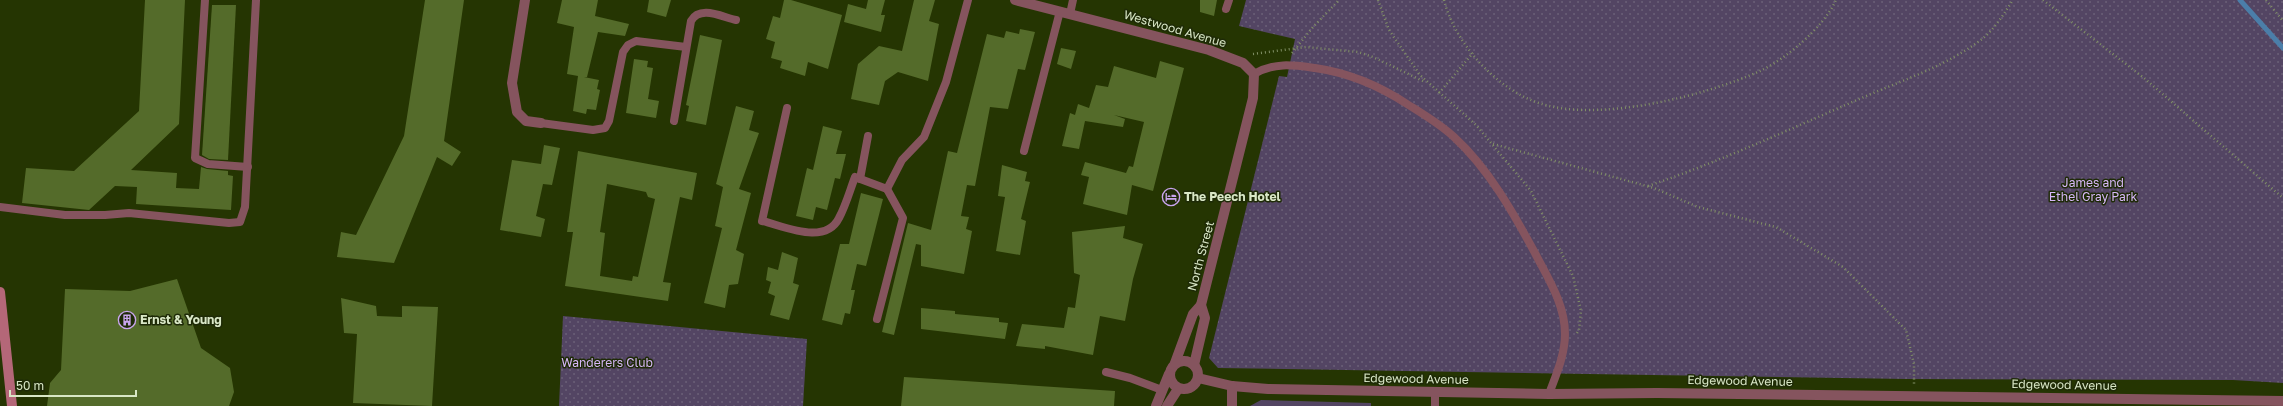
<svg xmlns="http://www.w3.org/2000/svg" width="2283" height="406" viewBox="0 0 2283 406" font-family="'Golos Text',sans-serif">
  <defs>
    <pattern id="park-dots" width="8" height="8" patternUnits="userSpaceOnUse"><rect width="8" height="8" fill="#534563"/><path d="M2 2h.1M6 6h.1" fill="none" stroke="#6b6078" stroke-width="1.8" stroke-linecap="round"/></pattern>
  </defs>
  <rect width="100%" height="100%" fill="#253502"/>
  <polygon fill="#534563" points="1261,400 1371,403 1371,406 1250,406"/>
  <g fill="url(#park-dots)">
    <polygon points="1246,0 2283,0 2283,383 2233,380 1906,379 1218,368 1209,358 1279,76 1287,77 1295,39 1239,26"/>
    <polygon points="563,316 807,339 803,406 559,406"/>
  </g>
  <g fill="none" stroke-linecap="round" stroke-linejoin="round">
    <polyline stroke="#4b7ea9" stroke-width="5" points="2240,0 2283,48"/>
  </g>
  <g fill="#546b2a" fill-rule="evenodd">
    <polygon points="145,0 185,0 179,124 131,170 177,173 176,188 199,189 201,167 207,169 228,171 228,175 233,176 231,210 136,204 137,187 115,186 89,210 22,203 26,168 74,171 139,111"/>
    <polygon points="425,0 464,0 444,141 461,152 452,166 437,157 394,263 337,257 341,232 356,235 404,136"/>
    <polygon points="562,0 598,0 595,16 629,24 625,36 598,32 587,77 584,77 599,80 597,89 600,90 596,110 587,109 586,114 573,111 578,76 567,74 574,27 557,23"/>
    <polygon points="649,0 671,0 666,17 647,12"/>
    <polygon points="784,0 791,0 842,15 828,69 808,62 805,76 780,68 782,61 771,58 775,42 766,39 773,16 780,18"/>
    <polygon points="868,0 885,0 881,15 885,15 881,32 844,22 848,4 866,9"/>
    <polygon points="914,0 935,0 929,21 939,24 928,81 898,72 885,81 879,105 851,99 858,64 879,46 902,51"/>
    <polygon points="1200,0 1217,0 1214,16 1200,12"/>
    <polygon points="212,5 236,5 228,160 209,159 202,155"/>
    <polygon points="1020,29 1035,32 1025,70 1018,69 1008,109 990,107 975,186 967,185 961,216 969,217 966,229 972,231 964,274 921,266 921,245 916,244 894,335 882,332 908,223 931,230 948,151 957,153 987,34 1004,38 1006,31 1019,34"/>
    <polygon points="700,35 722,40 706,125 686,121 689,106 686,105"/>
    <polygon points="1061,48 1076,51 1071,69 1057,64"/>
    <polygon points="634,59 648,61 647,67 653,68 648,99 659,101 656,118 626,113"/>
    <polygon points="1160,61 1184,68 1153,191 1132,185 1127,215 1083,204 1089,177 1081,175 1085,162 1126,173 1129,166 1133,167 1144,122 1114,115 1125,119 1123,127 1085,121 1079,149 1062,146 1070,113 1075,115 1078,104 1089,108 1096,85 1108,87 1114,66 1156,78"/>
    <polygon points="736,106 754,111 749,130 759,133 739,189 751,193 736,250 744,254 738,284 729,285 725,308 704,303 722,228 715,226 723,187 716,184"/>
    <polygon points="823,126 842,131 836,154 846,154 840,179 835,178 827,210 816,207 813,220 796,216 807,168 813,170"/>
    <polygon points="544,145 560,148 552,185 543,184 536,216 545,219 541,237 500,230 512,160 541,164"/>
    <path d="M 578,151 L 697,173 L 692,200 L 680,197 L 663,282 L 671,283 L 668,301 L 565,286 L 573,232 L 567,232 ZM 607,184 L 646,192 L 648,197 L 655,199 L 638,277 L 633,276 L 632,281 L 600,276 L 605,233 L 600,232 Z"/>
    <polygon points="1002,165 1027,172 1025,181 1030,182 1021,219 1026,221 1020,255 996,251 1005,197 998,196"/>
    <polygon points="861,193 883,199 866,266 857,264 851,290 855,290 850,314 845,313 842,325 822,320 840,244 849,244"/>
    <polygon points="1125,226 1123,238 1143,244 1133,279 1125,321 1100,316 1093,355 1045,346 1045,349 1016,346 1022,324 1064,328 1068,307 1075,308 1080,275 1074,273 1072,232"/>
    <polygon points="782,252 798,258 793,283 799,285 789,320 770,315 775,296 768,293 771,282 766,280 768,267 778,270"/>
    <polygon points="177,279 201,348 230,368 234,392 229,406 47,406 50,383 61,370 65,289 130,291"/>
    <polygon points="341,298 376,306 377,316 402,317 402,306 438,307 432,406 353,403 357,334 344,333"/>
    <polygon points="921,308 955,311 955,314 999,318 999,322 1008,323 1005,339 921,329"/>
    <polygon points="904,377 1115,391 1114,406 901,406"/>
  </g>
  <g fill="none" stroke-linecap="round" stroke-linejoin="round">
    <g stroke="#819066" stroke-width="2.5" stroke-dasharray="1 3" stroke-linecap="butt">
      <polyline points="1378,0 1389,30 1420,75 1476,125 1531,191 1573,276 1581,311 1579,330 1577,333"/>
      <path d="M 1444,0 C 1455,44 1498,91 1542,104 C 1600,122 1705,96 1760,71 C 1786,59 1824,27 1836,0"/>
      <polyline points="2043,0 2144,78 2283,198"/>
      <polyline points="2266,0 2283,21"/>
      <polyline points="1292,53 1313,27 1339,0"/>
      <polyline points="1253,54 1306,47 1358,52 1373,57 1425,82"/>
      <polyline points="1439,93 1473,53"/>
      <polyline points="1493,144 1654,188 1698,207 1776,227 1843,267 1906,330 1914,364 1914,384"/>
      <path d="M 1648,186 C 1722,161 1792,128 1864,97 C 1903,80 1943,67 1978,42 C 1993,32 2003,15 2013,0"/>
    </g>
    <g stroke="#85545e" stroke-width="8">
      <polyline points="205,0 195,158 208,164 248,167"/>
      <polyline points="1226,9 1229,0"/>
      <polyline points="1070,14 1073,0"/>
      <path d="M 1254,74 C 1275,62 1293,65 1315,68 C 1350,73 1378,85 1407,104 C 1423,114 1440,124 1454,137 C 1489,169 1514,214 1536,255 C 1549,280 1565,305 1565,334 C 1565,355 1556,375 1549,394"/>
      <path d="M 787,108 L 762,221 C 784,226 825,246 839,218 C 846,205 850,190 855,177 L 887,189 L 902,160 L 924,137 L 946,82 L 968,0"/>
      <path d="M 674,121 L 691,21 C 700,5 722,17 736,20"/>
      <polyline points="541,123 593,130 605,128 609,121 623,52 628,45 636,41 686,47"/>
      <polyline points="1024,151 1060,11"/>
      <polyline points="860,179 868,136"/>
      <polyline points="0,207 65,215 105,215 129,213 229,223 240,222 245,207 256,0"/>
      <polyline points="877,319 903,218 887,189"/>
      <polyline points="1106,372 1130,378 1162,390"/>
      <polyline points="1435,392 1435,406"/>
    </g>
    <g stroke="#85545e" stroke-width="10">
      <polyline points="525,0 512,83 517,112 526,121 541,123"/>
      <polyline points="1015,0 1209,50 1243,63 1254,74 1253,98 1201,305 1205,318 1194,365"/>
      <circle cx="1184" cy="375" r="14"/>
      <polyline points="1175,363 1193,314 1201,305"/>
      <polyline points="1198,378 1232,386 1268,389 1549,394 1657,393 2283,401"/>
      <polyline points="1156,406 1169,374"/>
      <polyline points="1167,406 1178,389"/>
      <polyline points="1232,406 1232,386"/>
    </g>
    <polyline stroke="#b46778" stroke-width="10" points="0,292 12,406"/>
  </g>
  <defs>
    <symbol id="hotel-ring" viewBox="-11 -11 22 22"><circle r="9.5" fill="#1e2a07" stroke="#c9a5ee" stroke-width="1.5"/><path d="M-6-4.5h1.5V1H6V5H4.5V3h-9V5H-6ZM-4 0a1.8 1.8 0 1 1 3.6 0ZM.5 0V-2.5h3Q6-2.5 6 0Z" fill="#c9a5ee"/></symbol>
    <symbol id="building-ring" viewBox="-11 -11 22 22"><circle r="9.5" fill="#1e2a07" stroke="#c9a5ee" stroke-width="1.5"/><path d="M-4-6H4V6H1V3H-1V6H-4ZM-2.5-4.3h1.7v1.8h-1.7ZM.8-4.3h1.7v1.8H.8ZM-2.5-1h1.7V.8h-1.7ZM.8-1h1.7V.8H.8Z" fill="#c9a5ee"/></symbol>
  </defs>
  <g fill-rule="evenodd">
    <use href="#hotel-ring" x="1161" y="187" width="20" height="20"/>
    <use href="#building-ring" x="117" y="310" width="20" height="20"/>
  </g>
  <g text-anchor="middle" stroke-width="3" stroke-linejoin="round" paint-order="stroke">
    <g font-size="12" fill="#d9e7c6" stroke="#1e2a07">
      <text transform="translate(1175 29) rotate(16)" y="4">Westwood Avenue</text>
      <text transform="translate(1201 256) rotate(-75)" y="4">North Street</text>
      <text transform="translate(1416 379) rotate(1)" y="4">Edgewood Avenue</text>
      <text transform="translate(1740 381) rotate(1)" y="4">Edgewood Avenue</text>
      <text transform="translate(2064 385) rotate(1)" y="4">Edgewood Avenue</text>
    </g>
    <g font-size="12" fill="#d6b7f7" stroke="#1e2a07">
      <text x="2093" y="187">James and<tspan x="2093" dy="14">Ethel Gray Park</tspan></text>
      <text x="607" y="367">Wanderers Club</text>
    </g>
    <g font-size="12" font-weight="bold" fill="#d9e7c6" stroke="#1e2a07" text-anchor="start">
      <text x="1184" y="201">The Peech Hotel</text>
      <text x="140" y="324">Ernst &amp; Young</text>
    </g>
  </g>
  <path d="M10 390v6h126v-6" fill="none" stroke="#d9e7c6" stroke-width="2"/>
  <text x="16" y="390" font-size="12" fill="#d9e7c6" stroke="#1e2a07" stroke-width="3" paint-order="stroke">50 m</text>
</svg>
